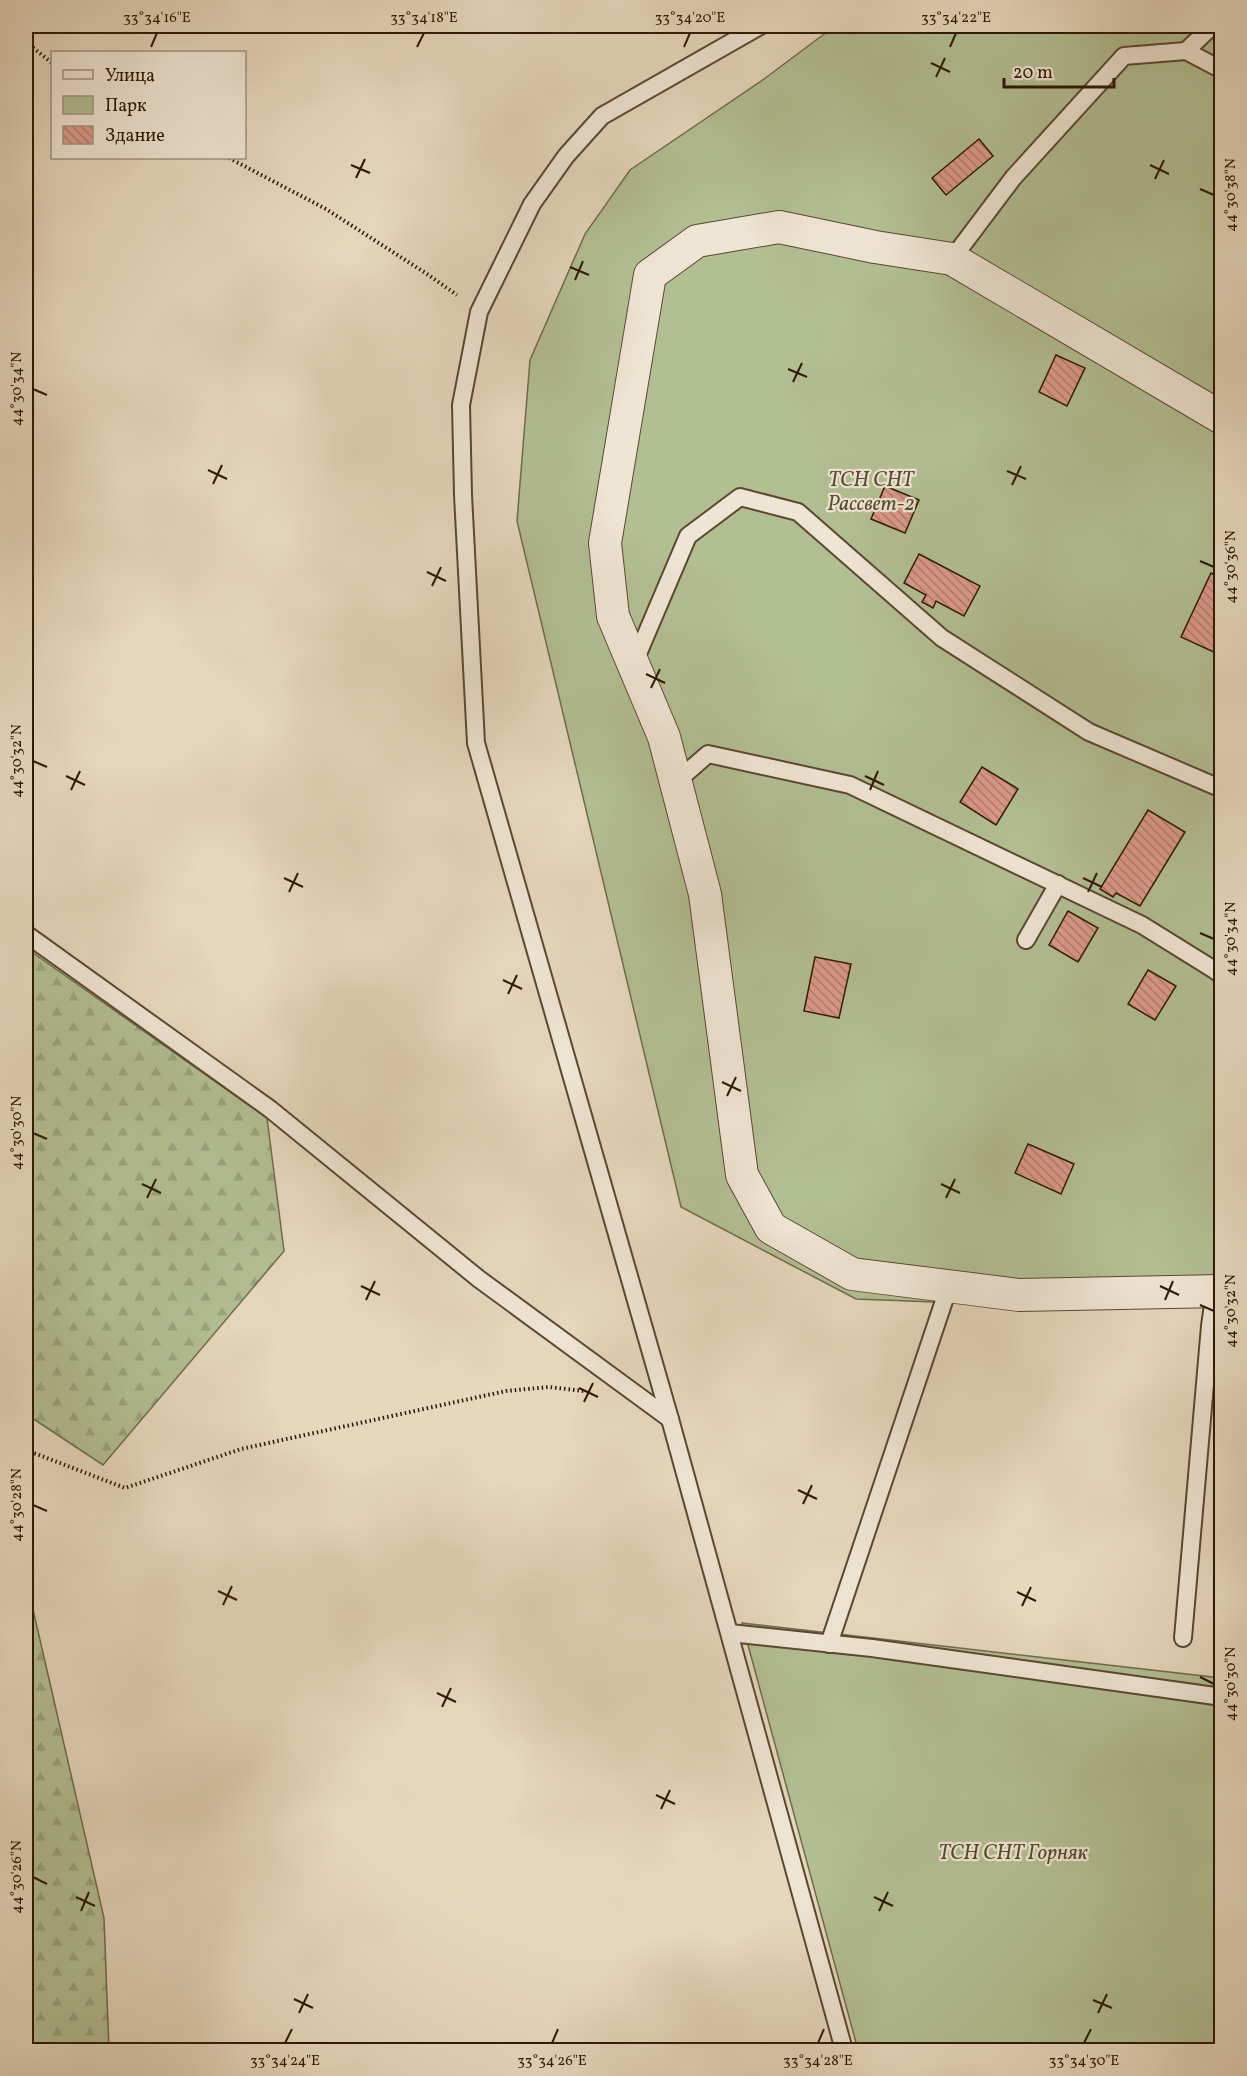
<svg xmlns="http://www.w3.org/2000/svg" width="1247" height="2076" viewBox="0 0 1247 2076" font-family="Vollkorn,serif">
  <defs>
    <pattern id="forest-firs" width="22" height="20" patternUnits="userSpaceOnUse" patternTransform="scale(1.5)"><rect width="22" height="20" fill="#b2bf93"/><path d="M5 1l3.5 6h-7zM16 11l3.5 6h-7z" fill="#99a47d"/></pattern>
    <pattern id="building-back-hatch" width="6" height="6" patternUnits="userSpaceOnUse" patternTransform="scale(1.5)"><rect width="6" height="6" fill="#dc998a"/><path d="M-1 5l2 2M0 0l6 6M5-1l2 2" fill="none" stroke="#b37c6f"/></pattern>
  </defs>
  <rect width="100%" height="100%" fill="#e6d7bd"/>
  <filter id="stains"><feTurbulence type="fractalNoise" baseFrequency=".00333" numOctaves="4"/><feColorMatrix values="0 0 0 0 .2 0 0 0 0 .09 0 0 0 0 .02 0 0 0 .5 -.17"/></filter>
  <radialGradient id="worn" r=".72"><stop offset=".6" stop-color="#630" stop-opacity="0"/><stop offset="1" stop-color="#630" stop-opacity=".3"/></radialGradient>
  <g fill="#b2bf93" stroke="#6f6c4a" stroke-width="1.5">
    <polygon points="835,26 1221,26 1221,1296 1035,1306 856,1299 681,1207 517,521 530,360 585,234 630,170 764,79"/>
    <polygon points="742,1623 1221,1678 1221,2050 858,2050"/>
  </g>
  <g fill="url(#forest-firs)" stroke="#6f6c4a" stroke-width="1.5">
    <polygon points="26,948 267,1118 284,1251 103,1465 26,1414"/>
    <polygon points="26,1579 104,1918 109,2050 26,2050"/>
  </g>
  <g fill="url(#building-back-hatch)" stroke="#2c1902" stroke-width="1.5">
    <polygon points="979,139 993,156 946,195 932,178"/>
    <polygon points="1056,355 1085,368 1067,406 1039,392"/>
    <polygon points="885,486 919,500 905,533 871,519"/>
    <polygon points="919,554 980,586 964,616 936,601 933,608 922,602 926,595 904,583"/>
    <polygon points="1211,573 1222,578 1222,646 1218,654 1181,637"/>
    <polygon points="982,767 1018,789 996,825 960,802"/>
    <polygon points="1148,810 1185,832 1140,906 1116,893 1113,897 1100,889"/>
    <polygon points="1068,911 1098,928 1078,962 1049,945"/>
    <polygon points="815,957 851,964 839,1018 804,1011"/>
    <polygon points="1148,970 1176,986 1155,1020 1128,1004"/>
    <polygon points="1028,1144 1074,1164 1061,1194 1015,1173"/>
  </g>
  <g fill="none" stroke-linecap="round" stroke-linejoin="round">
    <defs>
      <g id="lane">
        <polyline points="760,26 602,116 566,156 532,204 479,312 461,405 463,495 476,743 670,1419 844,2050"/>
        <polyline points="1186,51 1212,26"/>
        <polyline points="952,259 1013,178 1124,56 1186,51 1222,70"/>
        <polyline points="634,663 688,536 740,497 798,512 942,638 1089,732 1222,789"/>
        <polyline points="676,782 708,754 850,785 1142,925 1216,971 1222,976"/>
        <polyline points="26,934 270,1109 479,1279 670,1419"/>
        <polyline points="1026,940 1058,884"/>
        <polyline points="730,1633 872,1648 1222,1697"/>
        <polyline points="1183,1638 1210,1326 1215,1291"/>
        <polyline points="829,1644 949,1286"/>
      </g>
      <polyline id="street" points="1222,418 952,259 875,247 779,227 697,241 650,275 605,543 613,616 664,737 705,894 742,1175 771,1228 852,1274 1019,1295 1222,1291"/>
    </defs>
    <use href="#lane" stroke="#5a4831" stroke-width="20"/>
    <use href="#street" stroke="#5a4831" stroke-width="34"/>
    <g stroke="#2c1902" stroke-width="4" stroke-dasharray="1.5 3" stroke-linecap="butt">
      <polyline points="26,42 52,63"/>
      <polyline points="229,158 326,209 427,274 457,295"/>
      <polyline points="26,1450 125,1488 241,1449 506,1391 549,1387 584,1391"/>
    </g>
    <use href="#lane" stroke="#efe5d4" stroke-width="16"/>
    <use href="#street" stroke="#efe5d4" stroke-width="32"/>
  </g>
  <path fill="none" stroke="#2c1902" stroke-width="2" d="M 151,47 L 157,33M 417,47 L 424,33M 684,47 L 690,33M 950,47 L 956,33M 931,63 L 950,72M 936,77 L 945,58M 351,165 L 370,173M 1150,165 L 1169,174M 356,178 L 365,159M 1155,179 L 1164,160M 1200,189 L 1214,195M 570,267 L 589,275M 575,280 L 583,261M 788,369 L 807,377M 793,382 L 802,363M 33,389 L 47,395M 208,470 L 227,479M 1007,471 L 1026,479M 213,484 L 222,465M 1012,485 L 1021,466M 1200,561 L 1214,567M 427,572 L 446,581M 432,586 L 441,567M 646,674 L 665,683M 651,688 L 660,669M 33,761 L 47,767M 66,776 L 85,785M 865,776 L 884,785M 71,790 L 80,771M 870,790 L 878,771M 284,878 L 303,887M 1083,878 L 1102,887M 289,892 L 298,873M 1088,892 L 1097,873M 1200,933 L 1214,939M 503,980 L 522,989M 508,994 L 517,975M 722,1082 L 741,1091M 727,1096 L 736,1077M 33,1133 L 47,1139M 142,1184 L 161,1193M 941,1184 L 960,1193M 147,1198 L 156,1179M 946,1198 L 955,1179M 361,1286 L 380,1295M 1160,1286 L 1179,1295M 366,1300 L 375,1281M 1165,1300 L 1173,1281M 1200,1305 L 1214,1311M 579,1388 L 598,1397M 584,1402 L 593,1383M 798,1490 L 817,1499M 803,1504 L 812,1485M 33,1505 L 47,1511M 218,1591 L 237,1600M 1017,1592 L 1036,1601M 223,1605 L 232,1586M 1022,1606 L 1031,1587M 1200,1677 L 1214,1684M 437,1693 L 456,1702M 442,1707 L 451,1688M 656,1795 L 675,1804M 661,1809 L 670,1790M 33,1877 L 47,1884M 76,1897 L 95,1906M 874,1897 L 893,1906M 81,1911 L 89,1892M 879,1911 L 888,1892M 294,1999 L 313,2008M 1093,2000 L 1112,2008M 299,2013 L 308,1994M 1098,2013 L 1107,1994M 285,2043 L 292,2029M 552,2043 L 558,2029M 818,2043 L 824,2029M 1084,2043 L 1091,2029"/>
  <g text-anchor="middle" stroke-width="4.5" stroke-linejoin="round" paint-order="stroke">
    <g font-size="21" font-style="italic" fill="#544b2e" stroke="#efe5d4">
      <text x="871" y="486">ТСН СНТ<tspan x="871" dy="24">Рассвет-2</tspan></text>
      <text x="1013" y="1859">ТСН СНТ Горняк</text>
    </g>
  </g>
  <rect width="1247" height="2076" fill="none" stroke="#e6d7bd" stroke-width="66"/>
  <rect x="51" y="51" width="195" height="108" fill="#efe5d4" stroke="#a19380" stroke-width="1.5"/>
  <rect x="63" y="70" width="30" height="9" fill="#efe5d4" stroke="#a19380" stroke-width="1.5"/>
  <text x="105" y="81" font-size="18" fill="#2c1902">Улица</text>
  <rect x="63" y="96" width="30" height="18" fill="#b2bf93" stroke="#a19380" stroke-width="1.5"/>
  <text x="105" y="111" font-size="18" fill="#2c1902">Парк</text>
  <rect x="63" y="126" width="30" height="18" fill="url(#building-back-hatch)" stroke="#a19380" stroke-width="1.5"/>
  <text x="105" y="141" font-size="18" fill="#2c1902">Здание</text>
  <path d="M1004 78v9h110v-9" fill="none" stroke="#2c1902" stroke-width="3"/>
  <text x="1013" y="78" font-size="18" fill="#2c1902" stroke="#efe5d4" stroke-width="4.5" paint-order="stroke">20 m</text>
  <rect x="33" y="33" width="1181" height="2010" fill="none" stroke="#2c1902" stroke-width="2"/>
  <g font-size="15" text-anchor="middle" fill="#2c1902">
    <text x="157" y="22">33°34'16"E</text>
    <text x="424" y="22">33°34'18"E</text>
    <text x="690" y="22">33°34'20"E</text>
    <text x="956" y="22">33°34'22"E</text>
    <text transform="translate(1230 195) rotate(-90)" y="5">44°30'38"N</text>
    <text transform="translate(16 389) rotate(-90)" y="5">44°30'34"N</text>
    <text transform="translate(1230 567) rotate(-90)" y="5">44°30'36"N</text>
    <text transform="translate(16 761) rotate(-90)" y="5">44°30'32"N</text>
    <text transform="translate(1230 939) rotate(-90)" y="5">44°30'34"N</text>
    <text transform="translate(16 1133) rotate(-90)" y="5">44°30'30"N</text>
    <text transform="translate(1230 1311) rotate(-90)" y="5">44°30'32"N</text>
    <text transform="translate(16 1505) rotate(-90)" y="5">44°30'28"N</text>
    <text transform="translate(1230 1684) rotate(-90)" y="5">44°30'30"N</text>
    <text transform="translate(16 1877) rotate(-90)" y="5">44°30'26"N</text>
    <text x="285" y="2065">33°34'24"E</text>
    <text x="552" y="2065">33°34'26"E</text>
    <text x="818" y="2065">33°34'28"E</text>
    <text x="1084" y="2065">33°34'30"E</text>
  </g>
  <rect width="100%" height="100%" filter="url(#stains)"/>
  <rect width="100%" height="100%" fill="url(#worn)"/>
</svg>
